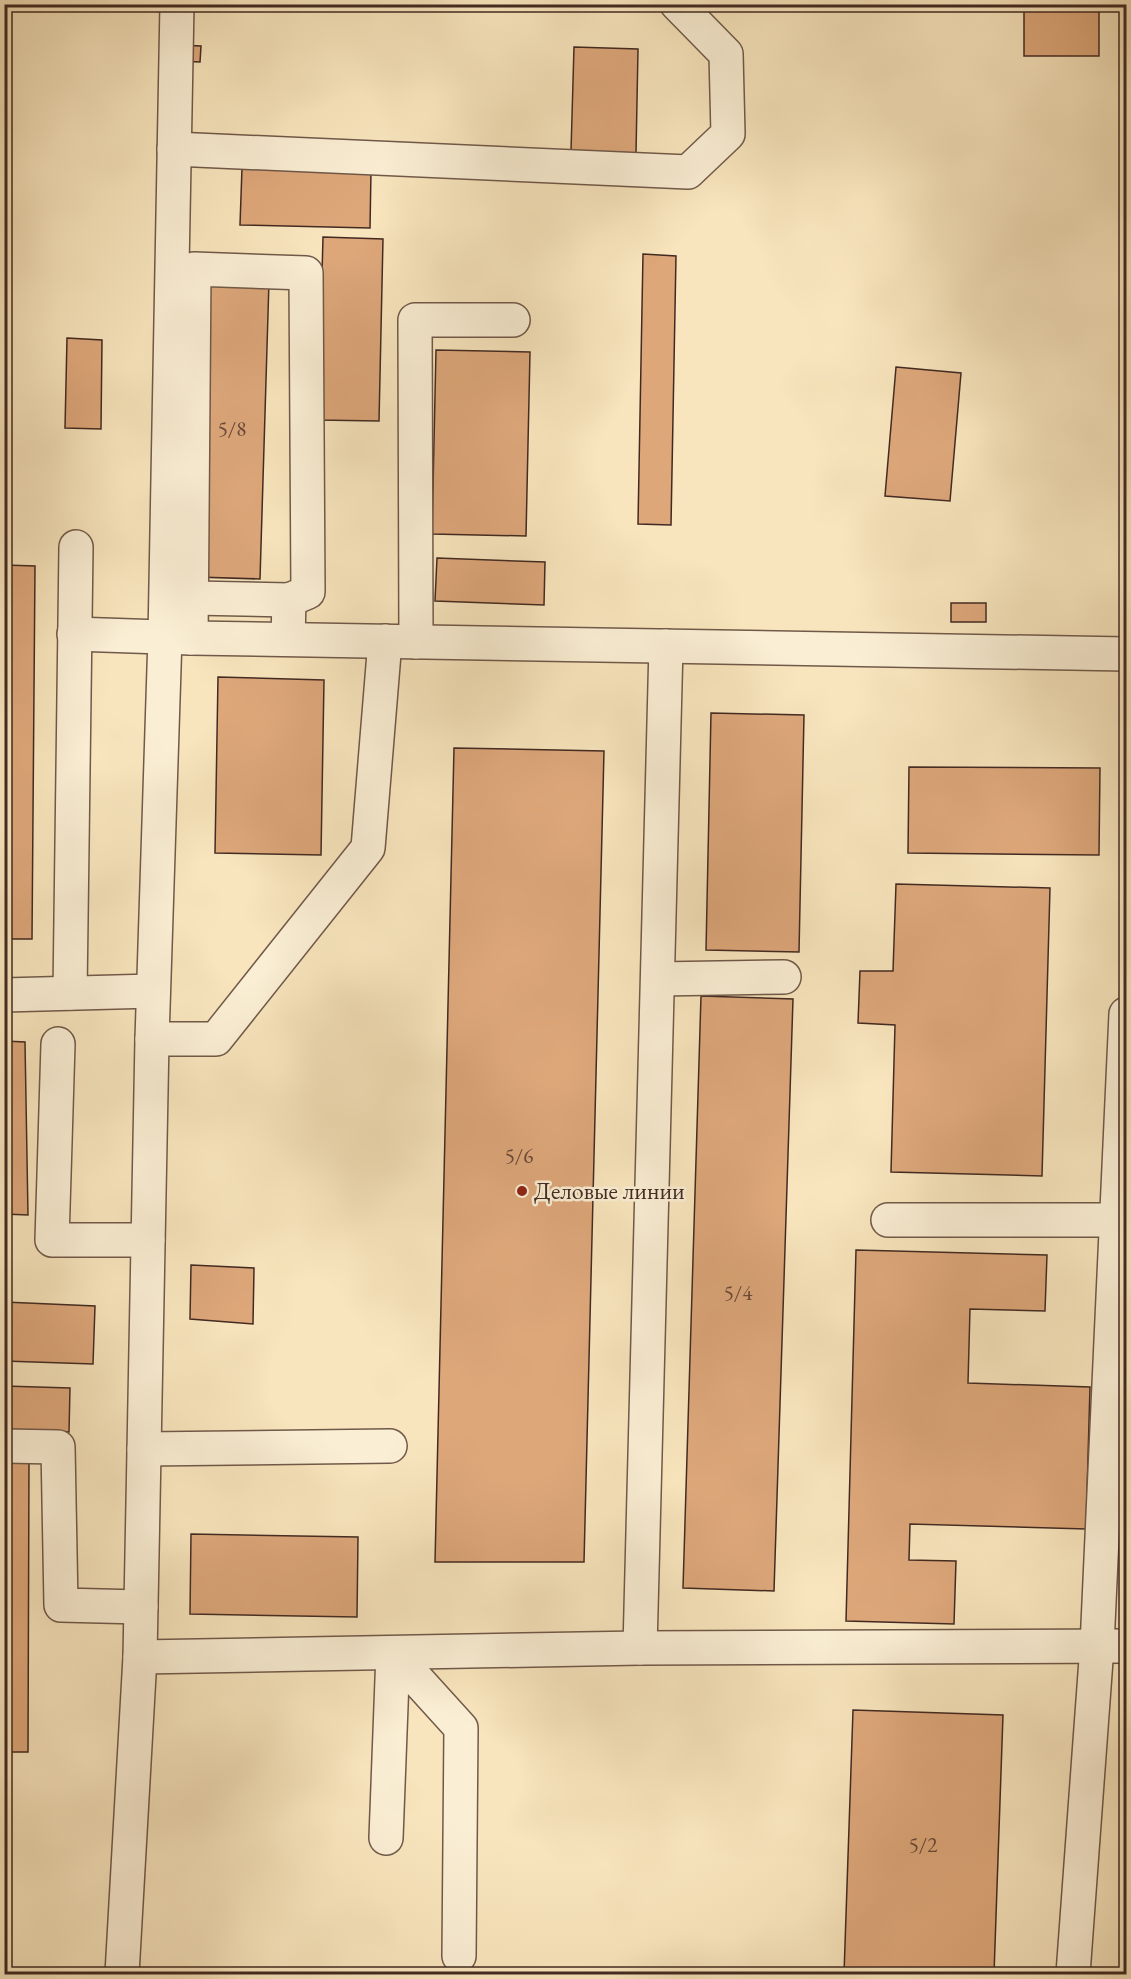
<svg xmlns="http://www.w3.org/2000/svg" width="1131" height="1979" viewBox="0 0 1131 1979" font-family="'EB Garamond',serif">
  <rect width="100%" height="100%" fill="#f8e5bd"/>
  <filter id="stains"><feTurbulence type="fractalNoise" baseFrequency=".00333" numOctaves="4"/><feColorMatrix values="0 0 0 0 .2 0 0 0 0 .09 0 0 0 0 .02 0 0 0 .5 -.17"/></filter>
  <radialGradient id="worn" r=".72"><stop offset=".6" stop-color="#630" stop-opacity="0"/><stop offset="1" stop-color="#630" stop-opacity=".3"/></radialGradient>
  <g fill="#dda77a" stroke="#422a22" stroke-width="1.5">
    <rect x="1024" y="4" width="75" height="52"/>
    <polygon points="178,45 201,46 200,62 178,61"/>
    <polygon points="574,47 638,49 636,153 571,151"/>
    <polygon points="242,168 371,171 370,228 240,225"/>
    <polygon points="323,237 383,239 379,421 318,420"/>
    <polygon points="643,254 676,256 671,525 638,524"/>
    <polygon points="205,279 269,281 260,579 196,577"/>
    <polygon points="67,338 102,340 101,429 65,428"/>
    <polygon points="436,350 530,352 526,536 432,534"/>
    <polygon points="896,367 961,373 950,501 885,496"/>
    <polygon points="437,558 545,562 544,605 435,601"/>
    <polygon points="4,565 35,566 32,939 4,939"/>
    <rect x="951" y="603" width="35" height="19"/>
    <polygon points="218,677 324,680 321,855 215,853"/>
    <polygon points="711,713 804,715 799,952 706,950"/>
    <polygon points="454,748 604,751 584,1562 435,1562"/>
    <polygon points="909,767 1100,768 1099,855 908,853"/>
    <polygon points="896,884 1050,888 1042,1176 891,1172 895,1025 858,1023 860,971 893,971"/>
    <polygon points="701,996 793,999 774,1591 683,1588"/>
    <polygon points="4,1041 25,1042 28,1215 4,1214"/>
    <polygon points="856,1250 1047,1255 1045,1311 970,1309 968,1383 1090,1387 1086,1529 910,1524 909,1560 956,1561 954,1624 846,1621"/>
    <polygon points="191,1265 254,1268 253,1324 190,1319"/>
    <polygon points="4,1302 95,1306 93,1364 4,1361"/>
    <polygon points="4,1386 70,1388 69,1432 4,1429"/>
    <polygon points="4,1460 29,1460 28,1752 4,1752"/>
    <polygon points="191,1534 358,1537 357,1617 190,1614"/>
    <polygon points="853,1710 1003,1715 994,1974 844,1974"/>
    <polygon points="1121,1891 1126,1891 1126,1974 1120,1974"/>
  </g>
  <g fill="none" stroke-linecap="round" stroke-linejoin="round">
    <defs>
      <g id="minor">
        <polyline points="174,149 688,172 728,134 726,54 677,4"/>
        <polyline points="193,598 289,600"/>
        <polyline points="74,634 191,638 1126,654"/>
        <polyline points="191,638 194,269 306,273 308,592 289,600 288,639"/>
        <polyline points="416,642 415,320 513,320"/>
        <polyline points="658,979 784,977"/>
        <polyline points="70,993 76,547"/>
        <polyline points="4,995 153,991"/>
        <polyline points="152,1039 216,1039 368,848 385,641"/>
        <polyline points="58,1044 52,1240 148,1240"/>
        <polyline points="888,1220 1117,1220"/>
        <polyline points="4,1446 58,1447 61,1605 141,1607"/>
        <polyline points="144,1449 390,1446"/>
        <polyline points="640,1648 666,646"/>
        <polyline points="140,1657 640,1648 1126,1646"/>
        <polyline points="386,1838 393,1653 461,1728 459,1956"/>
        <polyline points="122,1974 140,1657 152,1039 165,637 177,4"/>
        <polyline points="1073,1974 1097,1646 1126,1014"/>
      </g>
    </defs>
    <use href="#minor" stroke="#705949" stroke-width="36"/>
    <use href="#minor" stroke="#faeed4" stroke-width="33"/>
  </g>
  <circle fill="#8f2418" stroke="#faeed4" stroke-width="2" cx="522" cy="1191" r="6"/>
  <g text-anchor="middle" stroke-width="5" stroke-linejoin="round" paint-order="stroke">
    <g font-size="21" fill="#694938">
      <text x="232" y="436">5/8</text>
      <text x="519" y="1163">5/6</text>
      <text x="738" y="1300">5/4</text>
      <text x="923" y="1852">5/2</text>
    </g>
    <g font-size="24" fill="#422a22" stroke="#faeed4" text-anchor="start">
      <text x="534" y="1199">Деловые линии</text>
    </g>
  </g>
  <rect width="1131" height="1979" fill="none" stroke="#f8e5bd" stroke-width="24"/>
  <rect x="6" y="6" width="1119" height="1967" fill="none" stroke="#422a22" stroke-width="3"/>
  <rect x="12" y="12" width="1107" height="1955" fill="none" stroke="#422a22" stroke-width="1.5"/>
  <rect width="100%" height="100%" filter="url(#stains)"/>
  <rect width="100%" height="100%" fill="url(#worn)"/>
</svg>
